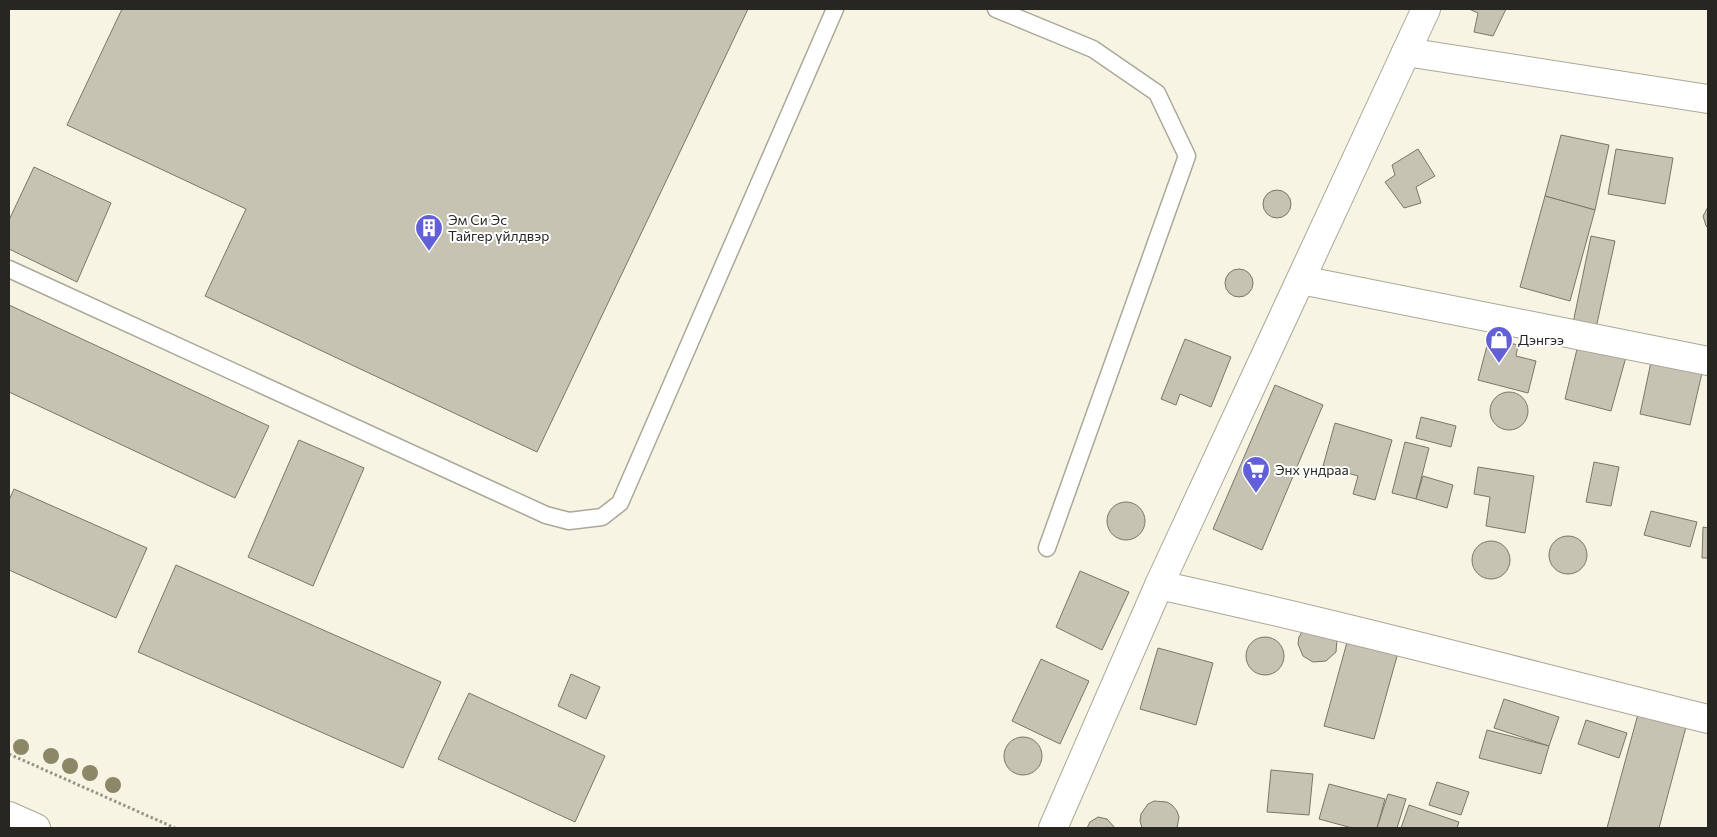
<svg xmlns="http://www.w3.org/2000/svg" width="1717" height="837" viewBox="0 0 1717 837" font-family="Commissioner,sans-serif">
  <rect width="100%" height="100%" fill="#f7f4e3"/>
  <g fill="#c6c3b3" stroke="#7a7768">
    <polygon points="122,9 748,9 537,452 205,296 246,209 67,125"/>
    <polygon points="1469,9 1506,9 1493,36 1474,32 1478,13"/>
    <polygon points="1561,135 1609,145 1595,210 1545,196"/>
    <polygon points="1418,149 1435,176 1416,187 1421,203 1404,208 1385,182 1395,175 1392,165"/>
    <polygon points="1616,149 1673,158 1665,204 1608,194"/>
    <polygon points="34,167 111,203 77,282 9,249 9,220"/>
    <circle cx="1277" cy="204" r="14"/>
    <polygon points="1545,196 1595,210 1570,301 1520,287"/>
    <polygon points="1708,207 1708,228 1706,226 1703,216"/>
    <polygon points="1591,236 1615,241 1596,328 1573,323"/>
    <circle cx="1239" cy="283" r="14"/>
    <polygon points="9,305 269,426 235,498 9,392"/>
    <polygon points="1489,338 1518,345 1516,356 1536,361 1528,393 1478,380"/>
    <polygon points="1185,339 1231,357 1211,407 1180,394 1176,405 1161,399"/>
    <polygon points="1578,345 1626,357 1611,411 1565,399"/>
    <polygon points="1651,362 1702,373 1690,425 1640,414"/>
    <polygon points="1275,385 1323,405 1262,550 1213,529"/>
    <circle cx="1509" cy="411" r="19"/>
    <polygon points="1421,417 1456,426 1451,447 1416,438"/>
    <polygon points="1335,423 1392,440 1375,500 1353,494 1358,476 1323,466"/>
    <polygon points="299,440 364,468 313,586 248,557"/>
    <polygon points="1405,442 1429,448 1416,499 1392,493"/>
    <polygon points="1594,462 1619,467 1611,506 1586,502"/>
    <polygon points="1478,467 1534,476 1525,533 1486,526 1490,497 1474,494"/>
    <polygon points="1423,476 1453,485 1447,508 1416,499"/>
    <polygon points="14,489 147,548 116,618 9,570 9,500"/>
    <circle cx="1126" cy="521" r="19"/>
    <polygon points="1651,511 1697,522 1690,547 1644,535"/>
    <polygon points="1703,527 1708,528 1708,558 1702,558"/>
    <circle cx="1568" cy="555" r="19"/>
    <circle cx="1491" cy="560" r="19"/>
    <polygon points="176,565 441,682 403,768 138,652"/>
    <polygon points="1080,571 1129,592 1102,650 1056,627"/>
    <polygon points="1302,632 1337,640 1336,652 1326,661 1313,662 1303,656 1298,644 1299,637"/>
    <polygon points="1349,635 1399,649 1374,739 1324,726"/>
    <circle cx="1265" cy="656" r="19"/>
    <polygon points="1158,648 1213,663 1196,725 1140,709"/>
    <polygon points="1041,659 1089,681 1060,744 1012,721"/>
    <polygon points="571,674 600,687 586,719 558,706"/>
    <polygon points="469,693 605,756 575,822 438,759"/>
    <polygon points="1504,699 1559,717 1549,746 1494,728"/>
    <polygon points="1638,714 1686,727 1659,828 1607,828"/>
    <polygon points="1586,720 1627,733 1619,758 1578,744"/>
    <polygon points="1487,730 1549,746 1541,774 1479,758"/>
    <circle cx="1023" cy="756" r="19"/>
    <polygon points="1271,770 1313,774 1309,815 1267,812"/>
    <polygon points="1437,782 1469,792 1461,815 1429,805"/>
    <polygon points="1329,784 1385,799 1377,828 1352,828 1319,819"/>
    <polygon points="1388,794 1406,799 1397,828 1377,828"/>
    <polygon points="1154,801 1167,802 1172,805 1177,811 1179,817 1177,828 1142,828 1140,821 1141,814 1148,804"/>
    <polygon points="1409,805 1459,822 1457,828 1401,828"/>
    <polygon points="1098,817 1107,819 1115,828 1087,828 1090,822"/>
  </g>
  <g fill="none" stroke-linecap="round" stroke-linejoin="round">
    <defs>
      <g id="service">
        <polyline points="996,9 1093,49 1157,93 1187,156 1047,548"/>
        <polyline points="9,269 546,515 569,521 602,517 620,503 835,9"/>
      </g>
      <g id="minor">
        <polyline points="1406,52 1708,99"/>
        <polyline points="1301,280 1708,361"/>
        <path d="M 1159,585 C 1343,625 1525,674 1708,719"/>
        <polyline points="1053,828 1159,585 1426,9"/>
      </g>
      <polyline id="trunk" points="9,816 36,828"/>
    </defs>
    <use href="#service" stroke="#aaa898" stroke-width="19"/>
    <use href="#minor" stroke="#aaa898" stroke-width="30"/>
    <use href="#trunk" stroke="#aaa898" stroke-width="30"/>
    <polyline stroke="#979489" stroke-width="3" stroke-dasharray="2.5 2.5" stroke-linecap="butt" points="9,754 175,828"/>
    <use href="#service" stroke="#fff" stroke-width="16"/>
    <use href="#minor" stroke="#fff" stroke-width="28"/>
    <use href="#trunk" stroke="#fff" stroke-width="28"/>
  </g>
  <g fill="#8c8766">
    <circle cx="21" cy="747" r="8"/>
    <circle cx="51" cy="756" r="8"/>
    <circle cx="70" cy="766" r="8"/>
    <circle cx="90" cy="773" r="8"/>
    <circle cx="113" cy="785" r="8"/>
  </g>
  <defs>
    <symbol id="building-pin" viewBox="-11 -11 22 30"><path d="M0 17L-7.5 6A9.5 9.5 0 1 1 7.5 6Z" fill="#635fd8" stroke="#fff"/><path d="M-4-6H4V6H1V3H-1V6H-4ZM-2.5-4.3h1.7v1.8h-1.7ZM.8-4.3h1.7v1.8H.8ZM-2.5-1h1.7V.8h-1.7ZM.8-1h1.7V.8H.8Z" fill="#fff"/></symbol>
    <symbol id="shop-pin" viewBox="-11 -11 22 30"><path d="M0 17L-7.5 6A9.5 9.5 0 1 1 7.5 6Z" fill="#635fd8" stroke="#fff"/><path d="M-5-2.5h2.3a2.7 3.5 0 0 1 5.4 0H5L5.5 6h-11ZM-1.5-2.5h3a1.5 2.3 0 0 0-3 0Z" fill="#fff"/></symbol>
    <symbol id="supermarket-pin" viewBox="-11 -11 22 30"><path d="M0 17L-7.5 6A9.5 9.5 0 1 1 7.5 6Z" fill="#635fd8" stroke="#fff"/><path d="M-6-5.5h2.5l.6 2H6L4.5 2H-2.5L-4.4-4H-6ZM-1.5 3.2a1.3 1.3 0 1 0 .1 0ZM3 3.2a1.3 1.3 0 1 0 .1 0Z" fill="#fff"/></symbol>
  </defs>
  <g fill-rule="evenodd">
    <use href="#building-pin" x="413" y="212" width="32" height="43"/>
    <use href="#shop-pin" x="1483" y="324" width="32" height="43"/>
    <use href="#supermarket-pin" x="1240" y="454" width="32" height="43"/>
  </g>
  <g text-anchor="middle" stroke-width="4" stroke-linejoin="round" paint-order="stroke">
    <g font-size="14" fill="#272620" stroke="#fff" text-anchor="start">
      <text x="448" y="225">Эм Си Эс<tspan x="448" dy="16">Тайгер үйлдвэр</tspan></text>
      <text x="1518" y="345">Дэнгээ</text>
      <text x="1275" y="475">Энх ундраа</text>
    </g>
  </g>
  <rect width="1717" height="837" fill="none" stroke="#272620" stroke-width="20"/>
</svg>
